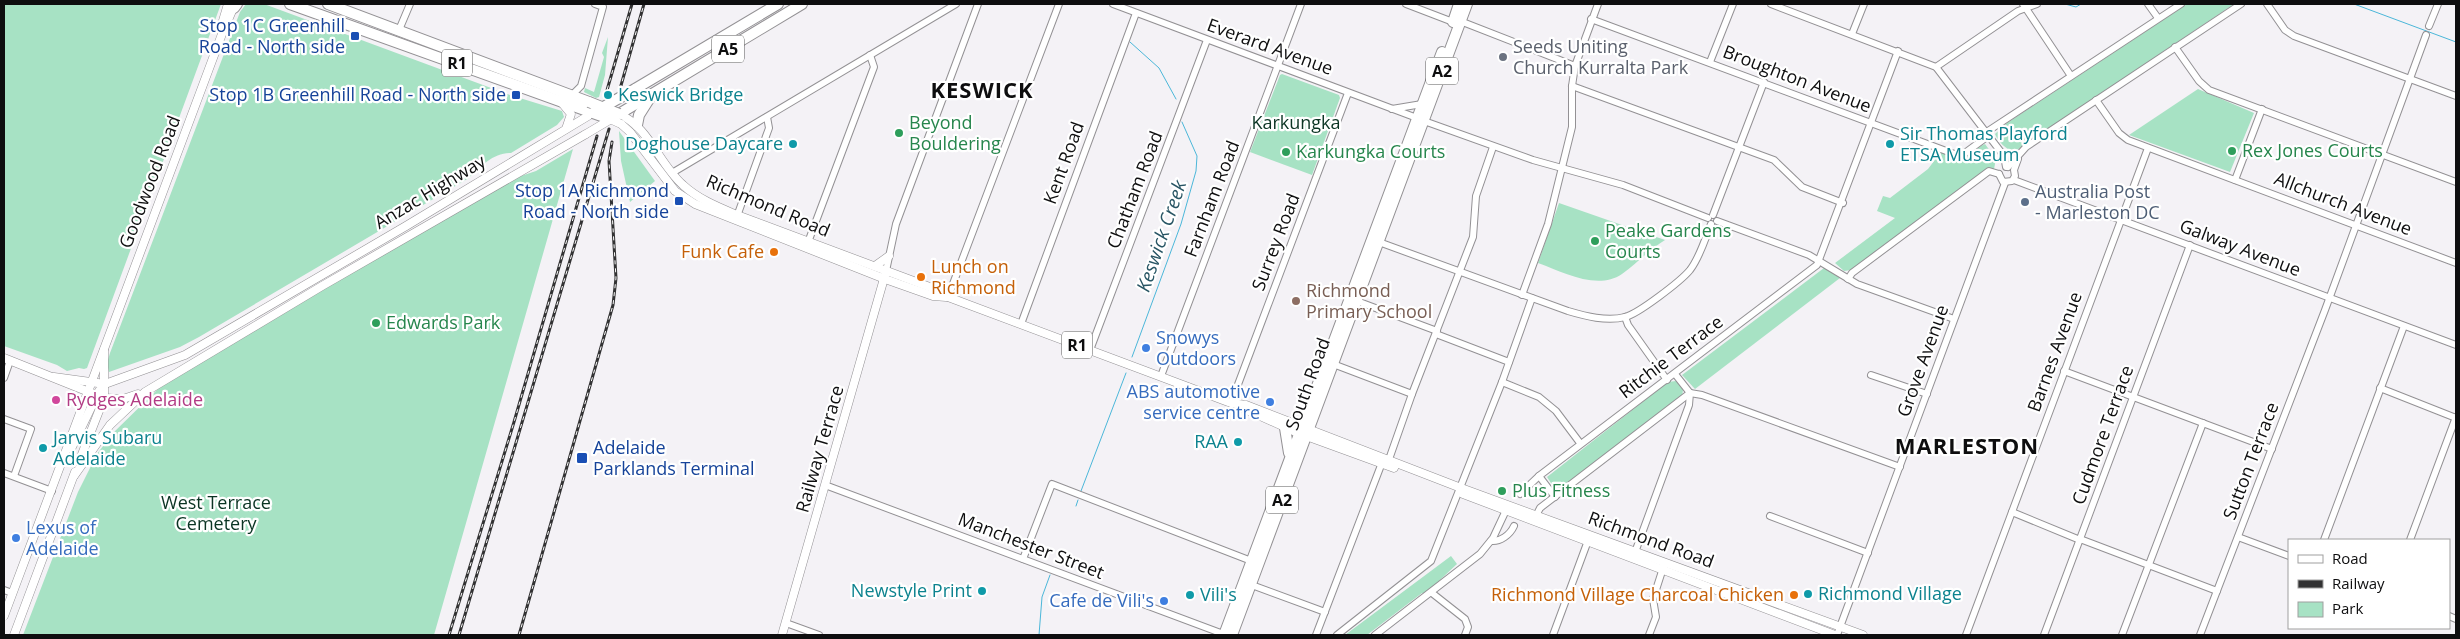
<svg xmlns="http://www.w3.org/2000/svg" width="2460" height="639" viewBox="0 0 2460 639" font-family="'Open Sans',sans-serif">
  <rect width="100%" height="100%" fill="#f4f2f6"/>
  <g fill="#a7e2c4">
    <polygon points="4,4 221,4 87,368 84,369 79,368 67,371 57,365 4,346"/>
    <path d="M 246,4 L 264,4 L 510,95 L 562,111 L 564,117 L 557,125 L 511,153 C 494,152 480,167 469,178 L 199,337 L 180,347 L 109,372 L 107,363 L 110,353 L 240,12 Z"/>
    <path d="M 2187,4 L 2234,4 L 2014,152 C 2006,149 1999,143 1995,134 L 2007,123 Z"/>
    <polygon points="608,37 605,75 599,97 596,98 584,92 585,88 594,92 604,57 602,53"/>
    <polygon points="1282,74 1339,95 1340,98 1312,175 1250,152 1280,75"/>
    <polygon points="2198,89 2254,113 2230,172 2129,135"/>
    <polygon points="619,131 655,181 630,202 621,161"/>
    <path d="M 1985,144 L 1996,159 L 1994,169 L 1984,171 L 1851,270 L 1844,271 L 1835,263 L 1895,218 L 1877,211 L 1883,196 L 1890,198 L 1928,169 L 1941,152 C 1967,162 1963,155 1985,144 Z"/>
    <polygon points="573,149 434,635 23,635 78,492 97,454 113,433 162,385 364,264 518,177 536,171"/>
    <path d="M 1559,203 L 1665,240 C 1649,250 1637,263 1622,274 C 1597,291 1563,272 1538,263 Z"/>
    <polygon points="1824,268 1840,278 1695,389 1682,375"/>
    <polygon points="1676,381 1683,389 1682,399 1557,492 1547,477 1668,382"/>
    <polygon points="1451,556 1457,564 1426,593 1422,593 1367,635 1345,635"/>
  </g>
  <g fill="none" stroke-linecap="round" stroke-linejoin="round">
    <g stroke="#4bb7d9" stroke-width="1">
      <polyline points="2065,4 2076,7 2081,4"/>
      <polyline points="2354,4 2456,42"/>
      <polyline points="1130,42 1159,68 1176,99"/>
      <polyline points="1132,357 1181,224 1196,171 1197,156 1182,122"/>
      <polyline points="1081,491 1126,373"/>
      <polyline points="1076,506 1078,500"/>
      <polyline points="1039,635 1042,597 1050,575"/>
    </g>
    <defs>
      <g id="minor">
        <polyline points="1113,4 1417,118"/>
        <polyline points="1406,4 1453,22 1460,21 1575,66"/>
        <polyline points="1771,4 1936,67 2004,156 2006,167"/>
        <polyline points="2023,4 2071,76"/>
        <polyline points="2148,4 2158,18"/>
        <polyline points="2267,4 2285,30 2294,36 2456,96"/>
        <polyline points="1591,19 1957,155 1965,153 1988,136"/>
        <polyline points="2429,26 2438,4"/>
        <polyline points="399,30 410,4"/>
        <polyline points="1852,34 1864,4"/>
        <polyline points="2175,47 2199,81 2209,90 2456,182"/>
        <polyline points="1710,62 1733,4"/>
        <polyline points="1936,67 2018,11 2037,4"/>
        <polyline points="1572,86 1774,160 1802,187 1843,203"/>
        <polyline points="572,95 581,86 603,7 595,4"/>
        <polyline points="2096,100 2119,133 2128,140 2456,263"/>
        <polyline points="1392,109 1422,104"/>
        <polyline points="1424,121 1533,160 1623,185 1708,218"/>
        <polyline points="1985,133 2181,4"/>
        <polyline points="2008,167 2026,147 2241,4"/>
        <polyline points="672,173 956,4"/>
        <polyline points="1999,174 2003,182 2012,181 2015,176 2014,170 2018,159"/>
        <polyline points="2014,180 2456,345"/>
        <polyline points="2235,180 2262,109"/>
        <polyline points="1713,215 1764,82"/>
        <polyline points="736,219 769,128 767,117"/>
        <polyline points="1717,221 1809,255 1857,284 1954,319"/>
        <path d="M 1376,241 L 1568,311 C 1585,316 1607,322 1625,317 C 1638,314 1681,281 1690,270 C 1700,257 1705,239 1711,224"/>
        <polyline points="807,245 874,67 870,55"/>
        <polyline points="886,271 896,224 978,4"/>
        <polyline points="1848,279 1852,273 1989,171 1999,174"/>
        <polyline points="1522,295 1548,224 1572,127 1572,86 1575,66 1598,4"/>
        <polyline points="948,297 1059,4"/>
        <polyline points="1354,300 1437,331"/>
        <polyline points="1625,317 1628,325 1667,380"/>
        <polyline points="1021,324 1136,13"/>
        <polyline points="1436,334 1509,362"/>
        <polyline points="1090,350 1207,40"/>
        <polyline points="1333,364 1412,394"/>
        <polyline points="2064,371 2272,449"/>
        <polyline points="1675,374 1690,393 1702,395 1900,467"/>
        <polyline points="1871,375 1927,394"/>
        <polyline points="1161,376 1301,4"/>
        <polyline points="4,378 10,361"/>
        <polyline points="1502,382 1539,397 1556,411 1580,443"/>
        <polyline points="2380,388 2456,418"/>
        <polyline points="1231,403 1348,93"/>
        <polyline points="4,419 31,429 14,476"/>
        <polyline points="1387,465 1412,394 1473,237 1476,196 1493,147"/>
        <polyline points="4,473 52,491"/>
        <polyline points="825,485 1226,635"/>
        <polyline points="1520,494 1539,476"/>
        <polyline points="1555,497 1539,476 1817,265 1898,51"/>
        <polyline points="2012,512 2080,540"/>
        <polyline points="1770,516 1868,553"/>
        <polyline points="1535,518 1540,508 1690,393"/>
        <polyline points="2238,537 2289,556"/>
        <polyline points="2080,539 2217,591"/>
        <polyline points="2324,540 2404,326"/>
        <polyline points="2410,540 2456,417"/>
        <path d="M 1491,541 C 1500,542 1510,535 1514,526"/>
        <polyline points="1634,555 1689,405 1690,393"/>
        <polyline points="1023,559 1052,484 1254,562"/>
        <polyline points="1249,584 1325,612"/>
        <polyline points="4,590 12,593"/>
        <polyline points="1432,593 1465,619 1468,627 1465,635"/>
        <polyline points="2449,616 2456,619"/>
        <polyline points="786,623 819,635"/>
        <polyline points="1316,635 1383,460"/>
        <polyline points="1337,635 1431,561 1502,382 1532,298"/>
        <polyline points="1375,635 1480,554 1493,538 1508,506"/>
        <polyline points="1553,635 1589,538"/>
        <polyline points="1649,635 1656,617 1653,599 1664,565"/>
        <polyline points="1837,635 2005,183"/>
        <polyline points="1966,635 2148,148"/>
        <polyline points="2044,635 2190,245"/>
        <polyline points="2122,635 2203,423"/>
        <polyline points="2200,635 2325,310 2426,35"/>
      </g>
      <g id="major">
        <polyline points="222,33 222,24 228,4"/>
        <polyline points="562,103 571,114 566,129"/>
        <path d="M 619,114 C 649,127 659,164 683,185 C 698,199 718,207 737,215 L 935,289 L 948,297 L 1231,403 L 1246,405 L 1461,488 L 1863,635"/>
        <polyline points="621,124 630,132 675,191 695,204 885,279 933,296 946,297"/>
        <polyline points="875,266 889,256"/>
        <polyline points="4,358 104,398 123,399 138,394"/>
        <polyline points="54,377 105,384 185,355 406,226 593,113"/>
        <polyline points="1238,406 1298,433 1394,468"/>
        <polyline points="71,449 99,391"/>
        <polyline points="79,462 104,398 104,350"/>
        <polyline points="74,476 110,425 145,392 322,286 586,134"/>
        <polyline points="1463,494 1835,635"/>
        <polyline points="4,616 222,34 235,4"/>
        <polyline points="14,635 75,472"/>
        <polyline points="782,635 885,275"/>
      </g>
      <g id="highway">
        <polyline points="290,4 593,113"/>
        <polyline points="328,4 589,102"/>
        <polyline points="234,8 237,4"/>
        <polyline points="1453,22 1459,4"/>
        <polyline points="635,89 778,4"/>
        <polyline points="619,114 802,4"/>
        <polyline points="637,125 639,115 651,96"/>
        <polyline points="1285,428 1289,453"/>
        <polyline points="1224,635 1442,52"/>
        <polyline points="1232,635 1467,4"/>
      </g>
    </defs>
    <use href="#minor" stroke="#939194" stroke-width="8"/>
    <use href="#major" stroke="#939194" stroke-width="9"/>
    <use href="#highway" stroke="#939194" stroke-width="12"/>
    <use href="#minor" stroke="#fff" stroke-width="6"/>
    <use href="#major" stroke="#fff" stroke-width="8"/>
    <use href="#highway" stroke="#fff" stroke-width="10"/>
    <defs>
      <g id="rail">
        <polyline points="620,89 644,4"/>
        <polyline points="605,97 632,4"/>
        <polyline points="449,635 514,422 597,136"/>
        <polyline points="459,635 609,129"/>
        <polyline points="519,635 613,305 616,278 609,161 612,142"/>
      </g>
    </defs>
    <use href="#rail" stroke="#323233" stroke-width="3"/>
    <use href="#rail" stroke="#fff" stroke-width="1" stroke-dasharray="4" stroke-linecap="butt"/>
    <defs>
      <g id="major-bridge">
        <polyline points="610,119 621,124"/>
        <polyline points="586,134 613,118"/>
      </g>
      <g id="highway-bridge">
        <polyline points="589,102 619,114"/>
        <polyline points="593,113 635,89"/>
        <polyline points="593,113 610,119"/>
      </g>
    </defs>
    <use href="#major-bridge" stroke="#939194" stroke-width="9" stroke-linecap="butt"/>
    <use href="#highway-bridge" stroke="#939194" stroke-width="12" stroke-linecap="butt"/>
    <use href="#major-bridge" stroke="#fff" stroke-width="8"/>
    <use href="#highway-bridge" stroke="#fff" stroke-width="10"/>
  </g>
  <g fill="#1a4fb4" stroke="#fff" stroke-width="2">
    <rect x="350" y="31" width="10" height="10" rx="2.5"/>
    <rect x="511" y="90" width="10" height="10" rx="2.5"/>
    <rect x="674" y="196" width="10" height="10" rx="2.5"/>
    <rect x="576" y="452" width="12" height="12" rx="2.5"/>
  </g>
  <circle fill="#6b7280" stroke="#fff" stroke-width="2" cx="1503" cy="57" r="5"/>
  <g fill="#0f9aa8" stroke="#fff" stroke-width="2">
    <circle cx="608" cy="95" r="5"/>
    <circle cx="793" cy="144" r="5"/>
    <circle cx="1890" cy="144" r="5"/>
    <circle cx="1238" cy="442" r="5"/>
    <circle cx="43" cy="448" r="5"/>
    <circle cx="982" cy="591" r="5"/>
    <circle cx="1808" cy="594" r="5"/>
    <circle cx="1190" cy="595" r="5"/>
  </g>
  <g fill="#2e9e5b" stroke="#fff" stroke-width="2">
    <circle cx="899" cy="133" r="5"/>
    <circle cx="2232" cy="151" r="5"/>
    <circle cx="1286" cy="152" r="5"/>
    <circle cx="1595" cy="241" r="5"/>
    <circle cx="376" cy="323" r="5"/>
    <circle cx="1502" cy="491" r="5"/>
  </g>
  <circle fill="#5c6f8a" stroke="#fff" stroke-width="2" cx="2025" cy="202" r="5"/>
  <g fill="#e8710a" stroke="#fff" stroke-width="2">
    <circle cx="774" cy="252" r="5"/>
    <circle cx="921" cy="277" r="5"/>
    <circle cx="1794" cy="595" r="5"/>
  </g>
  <circle fill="#8d6e63" stroke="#fff" stroke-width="2" cx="1296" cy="301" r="5"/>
  <g fill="#3f7fe0" stroke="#fff" stroke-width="2">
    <circle cx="1146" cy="348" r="5"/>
    <circle cx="1270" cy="402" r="5"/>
    <circle cx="16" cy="538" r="5"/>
    <circle cx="1164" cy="601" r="5"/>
  </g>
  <circle fill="#d1479c" stroke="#fff" stroke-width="2" cx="56" cy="400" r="5"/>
  <g text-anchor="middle" stroke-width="4.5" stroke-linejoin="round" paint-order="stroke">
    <g fill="#fff" stroke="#565657" stroke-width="1">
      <rect x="712" y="35.5" width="32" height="27" rx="4"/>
      <rect x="442" y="49.5" width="30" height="27" rx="4"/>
      <rect x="1426" y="57.5" width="32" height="27" rx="4"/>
      <rect x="1062" y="331.5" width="30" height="27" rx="4"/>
      <rect x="1266" y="486.5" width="32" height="27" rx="4"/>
    </g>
    <g font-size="16" font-weight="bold" fill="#0e0e0f">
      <text x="728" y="55">A5</text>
      <text x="457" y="69">R1</text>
      <text x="1442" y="77">A2</text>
      <text x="1077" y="351">R1</text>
      <text x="1282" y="506">A2</text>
    </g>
    <g font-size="18" fill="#164399" stroke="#fff" text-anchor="end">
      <text x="345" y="32">Stop 1C Greenhill<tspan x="345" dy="21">Road - North side</tspan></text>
      <text x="506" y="101">Stop 1B Greenhill Road - North side</text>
      <text x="669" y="197">Stop 1A Richmond<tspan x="669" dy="21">Road - North side</tspan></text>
      <text x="593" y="454" text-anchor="start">Adelaide<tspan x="593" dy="21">Parklands Terminal</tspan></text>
    </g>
    <g font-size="18" fill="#0e0e0f" stroke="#fff">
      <text transform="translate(1270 47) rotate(20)" y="6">Everard Avenue</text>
      <text transform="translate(1797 79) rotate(21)" y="6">Broughton Avenue</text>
      <text transform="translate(1064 163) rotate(-70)" y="6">Kent Road</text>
      <text transform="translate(150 182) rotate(-69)" y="6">Goodwood Road</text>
      <text transform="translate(1135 190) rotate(-69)" y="6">Chatham Road</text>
      <text transform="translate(430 192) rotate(-31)" y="6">Anzac Highway</text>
      <text transform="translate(1212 199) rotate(-69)" y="6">Farnham Road</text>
      <text transform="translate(2343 204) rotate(21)" y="6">Allchurch Avenue</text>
      <text transform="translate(768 206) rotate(23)" y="6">Richmond Road</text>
      <text transform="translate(1276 242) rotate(-69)" y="6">Surrey Road</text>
      <text transform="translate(2240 248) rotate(21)" y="6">Galway Avenue</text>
      <text transform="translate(2055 352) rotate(-70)" y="6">Barnes Avenue</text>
      <text transform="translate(1671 357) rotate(-37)" y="6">Ritchie Terrace</text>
      <text transform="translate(1923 361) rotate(-70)" y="6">Grove Avenue</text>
      <text transform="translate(1308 384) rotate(-70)" y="6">South Road</text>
      <text transform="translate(2103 435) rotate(-70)" y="6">Cudmore Terrace</text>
      <text transform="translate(820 449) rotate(-74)" y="6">Railway Terrace</text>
      <text transform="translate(2251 461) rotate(-69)" y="6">Sutton Terrace</text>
      <text transform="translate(1651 540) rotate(20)" y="6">Richmond Road</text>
      <text transform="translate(1031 546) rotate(21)" y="6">Manchester Street</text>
    </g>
    <g font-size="18" fill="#5b616d" stroke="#fff" text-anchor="start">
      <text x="1513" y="53">Seeds Uniting<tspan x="1513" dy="21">Church Kurralta Park</tspan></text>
    </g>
    <g font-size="18" fill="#0d838f" stroke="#fff" text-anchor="start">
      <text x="618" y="101">Keswick Bridge</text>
      <text x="1900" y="140">Sir Thomas Playford<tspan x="1900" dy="21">ETSA Museum</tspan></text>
      <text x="783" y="150" text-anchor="end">Doghouse Daycare</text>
      <text x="53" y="444">Jarvis Subaru<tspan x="53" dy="21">Adelaide</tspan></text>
      <text x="1228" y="448" text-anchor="end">RAA</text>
      <text x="972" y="597" text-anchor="end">Newstyle Print</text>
      <text x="1818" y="600">Richmond Village</text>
      <text x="1200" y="601">Vili's</text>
    </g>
    <g font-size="18" fill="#27864d" stroke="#fff" text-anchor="start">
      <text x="909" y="129">Beyond<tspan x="909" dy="21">Bouldering</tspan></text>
      <text x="2242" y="157">Rex Jones Courts</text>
      <text x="1296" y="158">Karkungka Courts</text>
      <text x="1605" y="237">Peake Gardens<tspan x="1605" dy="21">Courts</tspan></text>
      <text x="386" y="329">Edwards Park</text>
      <text x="1512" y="497">Plus Fitness</text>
    </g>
    <g font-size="18" fill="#0a3423" stroke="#fff">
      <text x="1296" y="129">Karkungka</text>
      <text x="216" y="509">West Terrace<tspan x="216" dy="21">Cemetery</tspan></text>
    </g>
    <g font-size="18" fill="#4e5e75" stroke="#fff" text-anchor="start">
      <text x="2035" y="198">Australia Post<tspan x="2035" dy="21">- Marleston DC</tspan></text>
    </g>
    <g font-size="18" fill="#c56008" stroke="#fff" text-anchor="end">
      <text x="764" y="258">Funk Cafe</text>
      <text x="931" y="273" text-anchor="start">Lunch on<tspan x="931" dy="21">Richmond</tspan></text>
      <text x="1784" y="601">Richmond Village Charcoal Chicken</text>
    </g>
    <g font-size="18" fill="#785e54" stroke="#fff" text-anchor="start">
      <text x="1306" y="297">Richmond<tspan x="1306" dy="21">Primary School</tspan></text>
    </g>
    <g font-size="18" fill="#366cbe" stroke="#fff" text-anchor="start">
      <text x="1156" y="344">Snowys<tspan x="1156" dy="21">Outdoors</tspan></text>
      <text x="1260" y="398" text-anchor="end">ABS automotive<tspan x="1260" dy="21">service centre</tspan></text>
      <text x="26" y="534">Lexus of<tspan x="26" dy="21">Adelaide</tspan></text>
      <text x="1154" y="607" text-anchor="end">Cafe de Vili's</text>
    </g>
    <g font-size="18" fill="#b23c85" stroke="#fff" text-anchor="start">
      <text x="66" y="406">Rydges Adelaide</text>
    </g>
    <g font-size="19" font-style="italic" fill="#285564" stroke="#fff">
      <text transform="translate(1161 236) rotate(-71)" y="7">Keswick Creek</text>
    </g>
    <g font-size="22" font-weight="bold" letter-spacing="1" fill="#0e0e0f" stroke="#fff">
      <text x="982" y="98">KESWICK</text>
      <text x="1967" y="454">MARLESTON</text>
    </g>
  </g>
  <rect width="2460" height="639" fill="none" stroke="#0e0e0f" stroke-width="10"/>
  <rect x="2288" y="539" width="162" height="90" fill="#ffffff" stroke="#9f9f9f"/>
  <rect x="2298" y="555" width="25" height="8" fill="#ffffff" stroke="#9f9f9f"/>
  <text x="2332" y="564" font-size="15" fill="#0e0e0f">Road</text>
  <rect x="2298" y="580" width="25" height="8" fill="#323233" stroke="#9f9f9f"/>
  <text x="2332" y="589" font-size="15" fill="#0e0e0f">Railway</text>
  <rect x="2298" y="602" width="25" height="15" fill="#a7e2c4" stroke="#9f9f9f"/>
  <text x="2332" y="614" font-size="15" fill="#0e0e0f">Park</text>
</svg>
